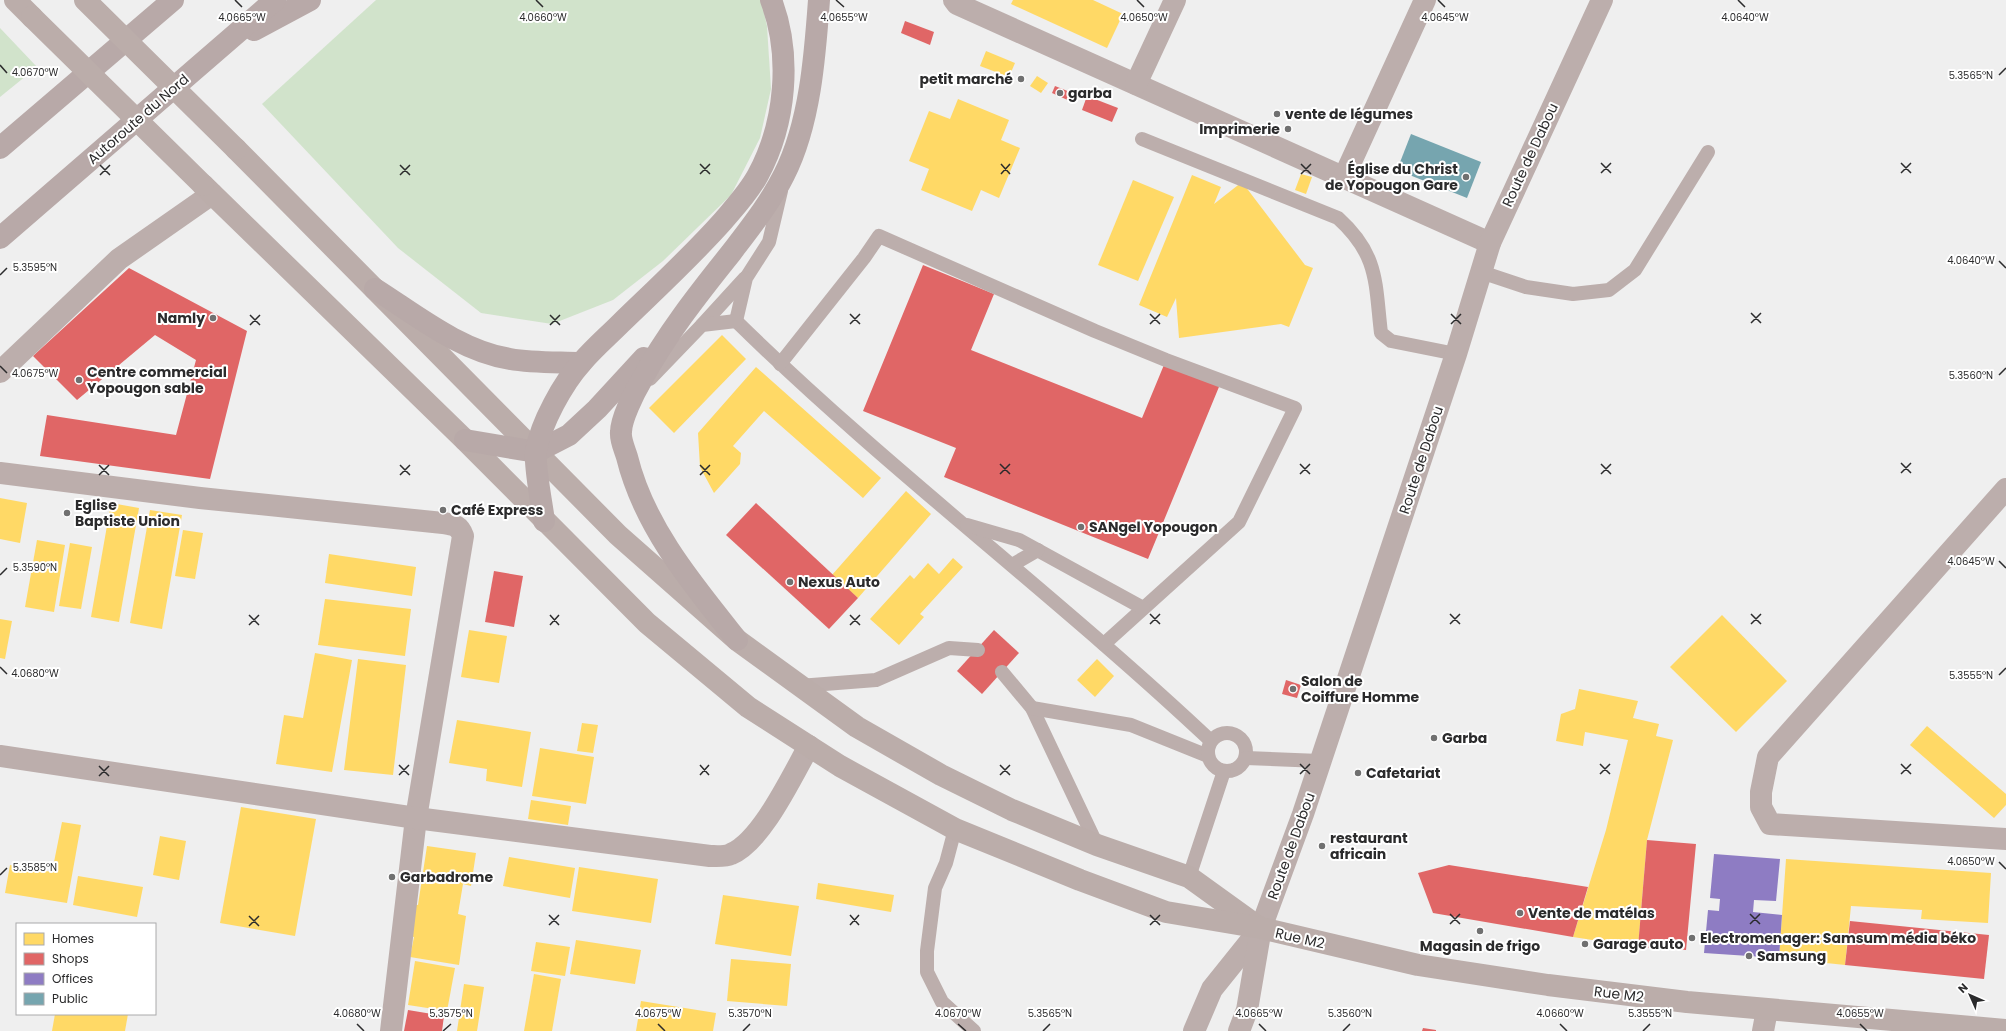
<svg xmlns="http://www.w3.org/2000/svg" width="2006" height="1031" viewBox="0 0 2006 1031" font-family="Poppins,sans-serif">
  <rect width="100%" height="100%" fill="#efefef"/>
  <g fill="#d1e3cb">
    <polygon points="376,0 761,0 767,26 771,89 760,138 731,195 663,261 613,300 552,324 481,313 398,248 262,104"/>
    <polygon points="0,28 37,67 0,97"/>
  </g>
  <g fill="#ffd966">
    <polygon points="1013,0 1093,0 1123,14 1107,48 1011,4"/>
    <polygon points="986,51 1015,63 1009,77 980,66"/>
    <polygon points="1037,76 1048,83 1041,93 1030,86"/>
    <polygon points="958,99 1009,120 1001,140 1020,148 999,198 981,190 972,211 921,190 929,169 909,161 929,111 950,119"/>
    <polygon points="1301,174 1312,177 1306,194 1295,190"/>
    <polygon points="1192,175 1221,187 1214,204 1242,182 1305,265 1313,268 1289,327 1281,324 1179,338 1176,298 1167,317 1139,305"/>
    <polygon points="1133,180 1174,197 1138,281 1098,265"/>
    <polygon points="722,335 746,359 674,433 649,408"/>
    <polygon points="756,367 881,478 863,498 764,411 733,446 741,453 740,464 714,493 700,467 698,433"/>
    <polygon points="906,491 931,514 858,598 832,575"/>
    <polygon points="0,498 27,503 20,543 0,539"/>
    <polygon points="111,503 139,508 119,622 91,617"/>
    <polygon points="150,510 182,515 162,629 130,623"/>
    <polygon points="183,530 203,533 195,579 175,576"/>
    <polygon points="37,540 65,545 54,612 25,607"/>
    <polygon points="70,543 92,547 81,609 59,606"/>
    <polygon points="329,554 416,567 412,596 325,583"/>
    <polygon points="953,558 963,567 920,614 924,617 899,645 870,619 910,575 914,579 928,563 939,574"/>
    <polygon points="325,599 411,609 405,656 318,645"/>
    <polygon points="1722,615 1787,681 1736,732 1670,667"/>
    <polygon points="0,619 12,621 5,659 0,658"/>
    <polygon points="469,630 507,636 499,683 461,677"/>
    <polygon points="315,653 352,660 332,772 276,764 284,715 303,718"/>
    <polygon points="358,659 406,665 393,775 344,770"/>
    <polygon points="1097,659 1114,676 1095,697 1077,680"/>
    <polygon points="1579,689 1638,701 1633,718 1659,724 1656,736 1673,740 1647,840 1638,947 1573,937 1606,830 1628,740 1585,732 1583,746 1556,741 1561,714 1575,709"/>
    <polygon points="457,720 531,732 522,787 486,781 487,769 449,763"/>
    <polygon points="582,723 598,725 593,753 577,751"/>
    <polygon points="1927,726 2006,794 2006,805 1994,818 1910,745"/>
    <polygon points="540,748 594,757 586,804 532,796"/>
    <polygon points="531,800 571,806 568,825 528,819"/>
    <polygon points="241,807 316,819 295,936 220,923"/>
    <polygon points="62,822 81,825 67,903 5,893 10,865 52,872"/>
    <polygon points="160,836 186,841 179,880 153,875"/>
    <polygon points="427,846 476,853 471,886 463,884 458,914 466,916 459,965 410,957 414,937 402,935 406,904 418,905"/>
    <polygon points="509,857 575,868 570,898 503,886"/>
    <polygon points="1786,859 1991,873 1988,923 1921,919 1922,910 1851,906 1845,965 1779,958"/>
    <polygon points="579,867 658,879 651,923 572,911"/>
    <polygon points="78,876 143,887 137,917 73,905"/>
    <polygon points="818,883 894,895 891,912 816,899"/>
    <polygon points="723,895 799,906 791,956 715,944"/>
    <polygon points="576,940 641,950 635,984 570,974"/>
    <polygon points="536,942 570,947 565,976 531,971"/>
    <polygon points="731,959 791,964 787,1006 727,1001"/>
    <polygon points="415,961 455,968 447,1011 408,1005"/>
    <polygon points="534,974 561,979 552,1031 524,1031"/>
    <polygon points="464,984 484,987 477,1031 457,1031"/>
    <polygon points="641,1001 716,1013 713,1031 636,1031"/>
    <polygon points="55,1014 128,1014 125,1031 52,1031"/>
  </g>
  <g fill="#e06666">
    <polygon points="905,21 934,32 930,45 901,33"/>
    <polygon points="1055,86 1075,94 1072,102 1052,93"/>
    <polygon points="1087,96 1118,108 1112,122 1082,110"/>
    <polygon points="923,265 994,294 971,350 1142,418 1166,360 1221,382 1148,559 944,477 956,448 863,411"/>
    <polygon points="129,268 247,331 210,479 40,456 47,415 176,435 196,360 155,335 77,400 33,356"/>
    <polygon points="756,503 858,598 829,629 726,535"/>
    <polygon points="494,571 523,576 514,627 485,622"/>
    <polygon points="994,630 1019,653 982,694 957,671"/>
    <polygon points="1286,680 1301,685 1297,698 1282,694"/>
    <polygon points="1647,840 1696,844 1686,950 1638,947"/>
    <polygon points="1449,865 1588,887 1573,937 1433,913 1418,873"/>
    <polygon points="1850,921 1989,935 1984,979 1845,965"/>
    <polygon points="408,1010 444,1016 442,1031 404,1031"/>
    <polygon points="1423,1028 1436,1030 1436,1031 1422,1031"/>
  </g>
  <polygon fill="#8e7cc3" points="1714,854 1780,859 1776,901 1754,900 1753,912 1782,915 1779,958 1704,953 1708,910 1719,911 1720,899 1710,898"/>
  <polygon fill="#76a5af" points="1411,134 1481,162 1467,198 1397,170"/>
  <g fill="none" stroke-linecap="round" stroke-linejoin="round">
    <g stroke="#bcaeac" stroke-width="14">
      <path d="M 1142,139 L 1338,218 C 1379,255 1375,283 1381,333 L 1391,341 L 1456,354"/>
      <polyline points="1481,272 1526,287 1573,294 1609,290 1635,270 1708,152"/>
      <path d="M 736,321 C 887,469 1057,596 1211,741"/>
      <polyline points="736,321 746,278 769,242 781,191"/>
      <polyline points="702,325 745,278"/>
      <polyline points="780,364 864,258 879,236 1095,331 1166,360 1295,408 1239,522 1104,644"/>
      <polyline points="650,379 702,325 736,321"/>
      <polyline points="967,525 1019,540 1143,608"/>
      <polyline points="1012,565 1038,550"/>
      <polyline points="1002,672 1032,708 1097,845"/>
      <polyline points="799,686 876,680 949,648 978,650"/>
      <polyline points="1032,708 1131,725 1208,756"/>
      <circle cx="1227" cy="752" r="19"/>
      <polyline points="1246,758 1320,761"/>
      <polyline points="955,829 946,863 935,888 927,951 927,972 942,1002 974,1031"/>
      <polyline points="1189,877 1224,771"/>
    </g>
    <g stroke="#bcaeac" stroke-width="22">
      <polyline points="954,0 957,4 1490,243"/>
      <polyline points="1136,84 1175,0"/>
      <polyline points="1344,177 1425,0"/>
      <polyline points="0,372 119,259 212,194"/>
      <path d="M 0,473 L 200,498 L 443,523 C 454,525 459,525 463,536 L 416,818 L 391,1031"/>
      <polyline points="2006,489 1768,757 1761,792 1761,807 1770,824 2006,839"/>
      <path d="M 0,756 L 416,818 L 710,856 C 716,856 725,857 731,854 C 762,841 792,776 809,746"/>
      <polyline points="1763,1031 1767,1010"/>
    </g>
    <g stroke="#bcaeac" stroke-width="22">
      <polyline points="1194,1031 1212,989 1261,928"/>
      <polyline points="1239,1031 1247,1010 1261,928 1303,814 1456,354 1490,243 1602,0"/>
    </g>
    <g stroke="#bbadaa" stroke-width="22">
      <polyline points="15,0 32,17"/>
      <polyline points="236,149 618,535 737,640 857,727 941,775 1012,810 1097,845 1189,877 1257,926"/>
      <polyline points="203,185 465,440 647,623 748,707 840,766 955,829 1080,880 1166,912 1261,928 1418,965 1548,985 1687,1002 2006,1030"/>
    </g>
    <g stroke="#b8a9a8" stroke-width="22">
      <polyline points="254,30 310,0"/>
      <polyline points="0,148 173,0"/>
      <polyline points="0,238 275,0"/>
      <path d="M 375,289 C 416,315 460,351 510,359 C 533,363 558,362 581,363"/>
      <polyline points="465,440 536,452 569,435 597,409 644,358"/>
      <path d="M 544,521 C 542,505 534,465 536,451 C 541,423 563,383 582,362 C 594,348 608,336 621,323 C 655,290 691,257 723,221 C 735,207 749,192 758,175 C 786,123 792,55 771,0"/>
      <path d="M 737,640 C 693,585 644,527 627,457 C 625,450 620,440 621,432 C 621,419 634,393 641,381 C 666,335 698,294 731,253 C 750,228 770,203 784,175 C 810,124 815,56 819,0"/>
    </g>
    <g stroke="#bbadaa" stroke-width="22">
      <polyline points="85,0 236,149"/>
      <polyline points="32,17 203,185"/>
    </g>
  </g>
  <path fill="none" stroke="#2b2b2c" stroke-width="1.5" d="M 235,0 L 242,7M 536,0 L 543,7M 836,0 L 844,7M 1137,0 L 1144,7M 1438,0 L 1445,7M 1738,0 L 1745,7M 0,65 L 7,73M 1999,75 L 2006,68M 1601,163 L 1611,173M 1901,163 L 1911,173M 700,164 L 710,174M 1001,164 L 1010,174M 1301,164 L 1311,174M 100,165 L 110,175M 400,165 L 410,175M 1601,173 L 1611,163M 1901,173 L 1911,163M 700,174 L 710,164M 1001,174 L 1010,164M 1301,174 L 1311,164M 100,175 L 110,165M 400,175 L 410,165M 1999,261 L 2006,268M 0,275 L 7,268M 1751,313 L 1761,323M 850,314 L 860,324M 1150,314 L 1160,324M 1451,314 L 1461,324M 250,315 L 260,325M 550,315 L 560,325M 1751,323 L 1761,313M 850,324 L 860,314M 1150,324 L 1160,314M 1451,324 L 1461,314M 250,325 L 260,315M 550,325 L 560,315M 0,366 L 7,373M 1999,375 L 2006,368M 1901,463 L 1911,473M 1000,464 L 1010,474M 1300,464 L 1310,474M 1601,464 L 1611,474M 99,465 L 109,475M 400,465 L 410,475M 700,465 L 710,475M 1901,473 L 1911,463M 1000,474 L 1010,464M 1300,474 L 1310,464M 1601,474 L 1611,464M 99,475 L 109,465M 400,475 L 410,465M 700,475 L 710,465M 1999,561 L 2006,568M 0,575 L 7,568M 1150,614 L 1160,624M 1450,614 L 1460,624M 1751,614 L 1761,624M 249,615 L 259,625M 550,615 L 559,625M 850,615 L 860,625M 1150,624 L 1160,614M 1450,624 L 1460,614M 1751,624 L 1761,614M 249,625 L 259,615M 550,625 L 559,615M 850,625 L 860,615M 0,667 L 7,674M 1999,675 L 2006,668M 1300,764 L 1310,774M 1600,764 L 1610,774M 1901,764 L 1911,774M 399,765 L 409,775M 700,765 L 709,775M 1000,765 L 1010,775M 99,766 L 109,776M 1300,774 L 1310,764M 1600,774 L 1610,764M 1901,774 L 1911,764M 399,775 L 409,765M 700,775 L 709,765M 1000,775 L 1010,765M 99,776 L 109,766M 1999,862 L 2006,869M 0,875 L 7,868M 1450,914 L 1460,924M 1750,914 L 1760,924M 549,915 L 559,925M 850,915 L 859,925M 1150,915 L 1160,925M 249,916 L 259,926M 1450,924 L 1460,914M 1750,924 L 1760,914M 549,925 L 559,915M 850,925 L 859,915M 1150,925 L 1160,915M 249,926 L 259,916M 357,1024 L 364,1031M 658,1024 L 665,1031M 958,1024 L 966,1031M 1259,1024 L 1266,1031M 1560,1024 L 1567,1031M 1860,1024 L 1867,1031M 443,1031 L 451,1024M 743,1031 L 750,1024M 1043,1031 L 1050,1024M 1343,1031 L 1350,1024M 1643,1031 L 1650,1024"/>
  <g fill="#707070" stroke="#fff" stroke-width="1.5">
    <circle cx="1021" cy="79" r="4"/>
    <circle cx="1060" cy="93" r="4"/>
    <circle cx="1277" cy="114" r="4"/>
    <circle cx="1288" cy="129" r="4"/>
    <circle cx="1466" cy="177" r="4"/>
    <circle cx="213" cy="318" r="4"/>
    <circle cx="79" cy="380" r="4"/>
    <circle cx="443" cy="510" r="4"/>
    <circle cx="67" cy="513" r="4"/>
    <circle cx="1081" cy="527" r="4"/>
    <circle cx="790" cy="582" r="4"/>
    <circle cx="1293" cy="689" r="4"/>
    <circle cx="1434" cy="738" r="4"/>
    <circle cx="1358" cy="773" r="4"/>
    <circle cx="1322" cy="846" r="4"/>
    <circle cx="392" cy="877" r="4"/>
    <circle cx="1520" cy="913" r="4"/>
    <circle cx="1480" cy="931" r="4"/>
    <circle cx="1692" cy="938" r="4"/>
    <circle cx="1585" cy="944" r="4"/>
    <circle cx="1749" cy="956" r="4"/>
  </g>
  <g text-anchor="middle" stroke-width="4" stroke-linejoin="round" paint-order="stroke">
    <g font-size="14" font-weight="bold" fill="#2b2b2c" stroke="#fff" text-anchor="start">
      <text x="1013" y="84" text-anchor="end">petit marché</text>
      <text x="1068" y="98">garba</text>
      <text x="1285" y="119">vente de légumes</text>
      <text x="1280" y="134" text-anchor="end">Imprimerie</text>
      <text x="1458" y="174" text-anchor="end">Église du Christ<tspan x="1458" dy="16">de Yopougon Gare</tspan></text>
      <text x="205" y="323" text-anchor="end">Namly</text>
      <text x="87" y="377">Centre commercial<tspan x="87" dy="16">Yopougon sable</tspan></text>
      <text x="75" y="510">Eglise<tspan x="75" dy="16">Baptiste Union</tspan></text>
      <text x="451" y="515">Café Express</text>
      <text x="1089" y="532">SANgel Yopougon</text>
      <text x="798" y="587">Nexus Auto</text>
      <text x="1301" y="686">Salon de<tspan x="1301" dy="16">Coiffure Homme</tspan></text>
      <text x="1442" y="743">Garba</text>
      <text x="1366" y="778">Cafetariat</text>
      <text x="1330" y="843">restaurant<tspan x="1330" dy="16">africain</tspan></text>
      <text x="400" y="882">Garbadrome</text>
      <text x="1528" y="918">Vente de matélas</text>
      <text x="1700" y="943">Electromenager: Samsum média béko</text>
      <text x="1593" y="949">Garage auto</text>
      <text x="1480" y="951" text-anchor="middle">Magasin de frigo</text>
      <text x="1757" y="961">Samsung</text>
    </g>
    <g font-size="14" fill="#2b2b2c" stroke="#fff">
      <text transform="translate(138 119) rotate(-41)" y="5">Autoroute du Nord</text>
      <text transform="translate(1530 155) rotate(-65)" y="5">Route de Dabou</text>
      <text transform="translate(1421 460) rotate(-72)" y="5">Route de Dabou</text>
      <text transform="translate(1291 846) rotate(-70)" y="5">Route de Dabou</text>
      <text transform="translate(1300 938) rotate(13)" y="5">Rue M2</text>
      <text transform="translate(1619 994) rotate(7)" y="5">Rue M2</text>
    </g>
  </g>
  <g font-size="10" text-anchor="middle" fill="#2b2b2c" stroke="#fff" stroke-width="4" stroke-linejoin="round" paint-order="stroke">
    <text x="242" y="21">4.0665°W</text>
    <text x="543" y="21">4.0660°W</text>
    <text x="844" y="21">4.0655°W</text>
    <text x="1144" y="21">4.0650°W</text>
    <text x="1445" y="21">4.0645°W</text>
    <text x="1745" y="21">4.0640°W</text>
    <text x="35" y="76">4.0670°W</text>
    <text x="1971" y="79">5.3565°N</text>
    <text x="1971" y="264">4.0640°W</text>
    <text x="35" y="271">5.3595°N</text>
    <text x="35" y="377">4.0675°W</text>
    <text x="1971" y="379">5.3560°N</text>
    <text x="1971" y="565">4.0645°W</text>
    <text x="35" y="571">5.3590°N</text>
    <text x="35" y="677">4.0680°W</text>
    <text x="1971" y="679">5.3555°N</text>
    <text x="1971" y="865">4.0650°W</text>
    <text x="35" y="871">5.3585°N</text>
    <text x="451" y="1017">5.3575°N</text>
    <text x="750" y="1017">5.3570°N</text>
    <text x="1050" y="1017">5.3565°N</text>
    <text x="1350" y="1017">5.3560°N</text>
    <text x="1650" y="1017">5.3555°N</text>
    <text x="357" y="1017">4.0680°W</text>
    <text x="658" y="1017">4.0675°W</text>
    <text x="958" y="1017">4.0670°W</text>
    <text x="1259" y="1017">4.0665°W</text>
    <text x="1560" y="1017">4.0660°W</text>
    <text x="1860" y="1017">4.0655°W</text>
  </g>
  <rect x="16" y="923" width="140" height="92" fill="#ffffff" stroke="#aaaaab"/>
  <rect x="24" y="933" width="20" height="12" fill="#ffd966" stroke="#aaaaab"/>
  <text x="52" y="943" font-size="12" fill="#2b2b2c">Homes</text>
  <rect x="24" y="953" width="20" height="12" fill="#e06666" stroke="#aaaaab"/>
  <text x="52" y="963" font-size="12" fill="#2b2b2c">Shops</text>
  <rect x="24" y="973" width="20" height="12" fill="#8e7cc3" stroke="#aaaaab"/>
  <text x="52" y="983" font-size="12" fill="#2b2b2c">Offices</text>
  <rect x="24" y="993" width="20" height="12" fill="#76a5af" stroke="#aaaaab"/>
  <text x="52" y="1003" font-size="12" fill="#2b2b2c">Public</text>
  <g transform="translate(1970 995) rotate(315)" stroke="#ffffff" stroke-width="3" paint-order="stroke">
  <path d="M0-3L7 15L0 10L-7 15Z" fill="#2b2b2c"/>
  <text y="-6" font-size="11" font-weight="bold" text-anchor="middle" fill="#2b2b2c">N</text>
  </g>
</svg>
